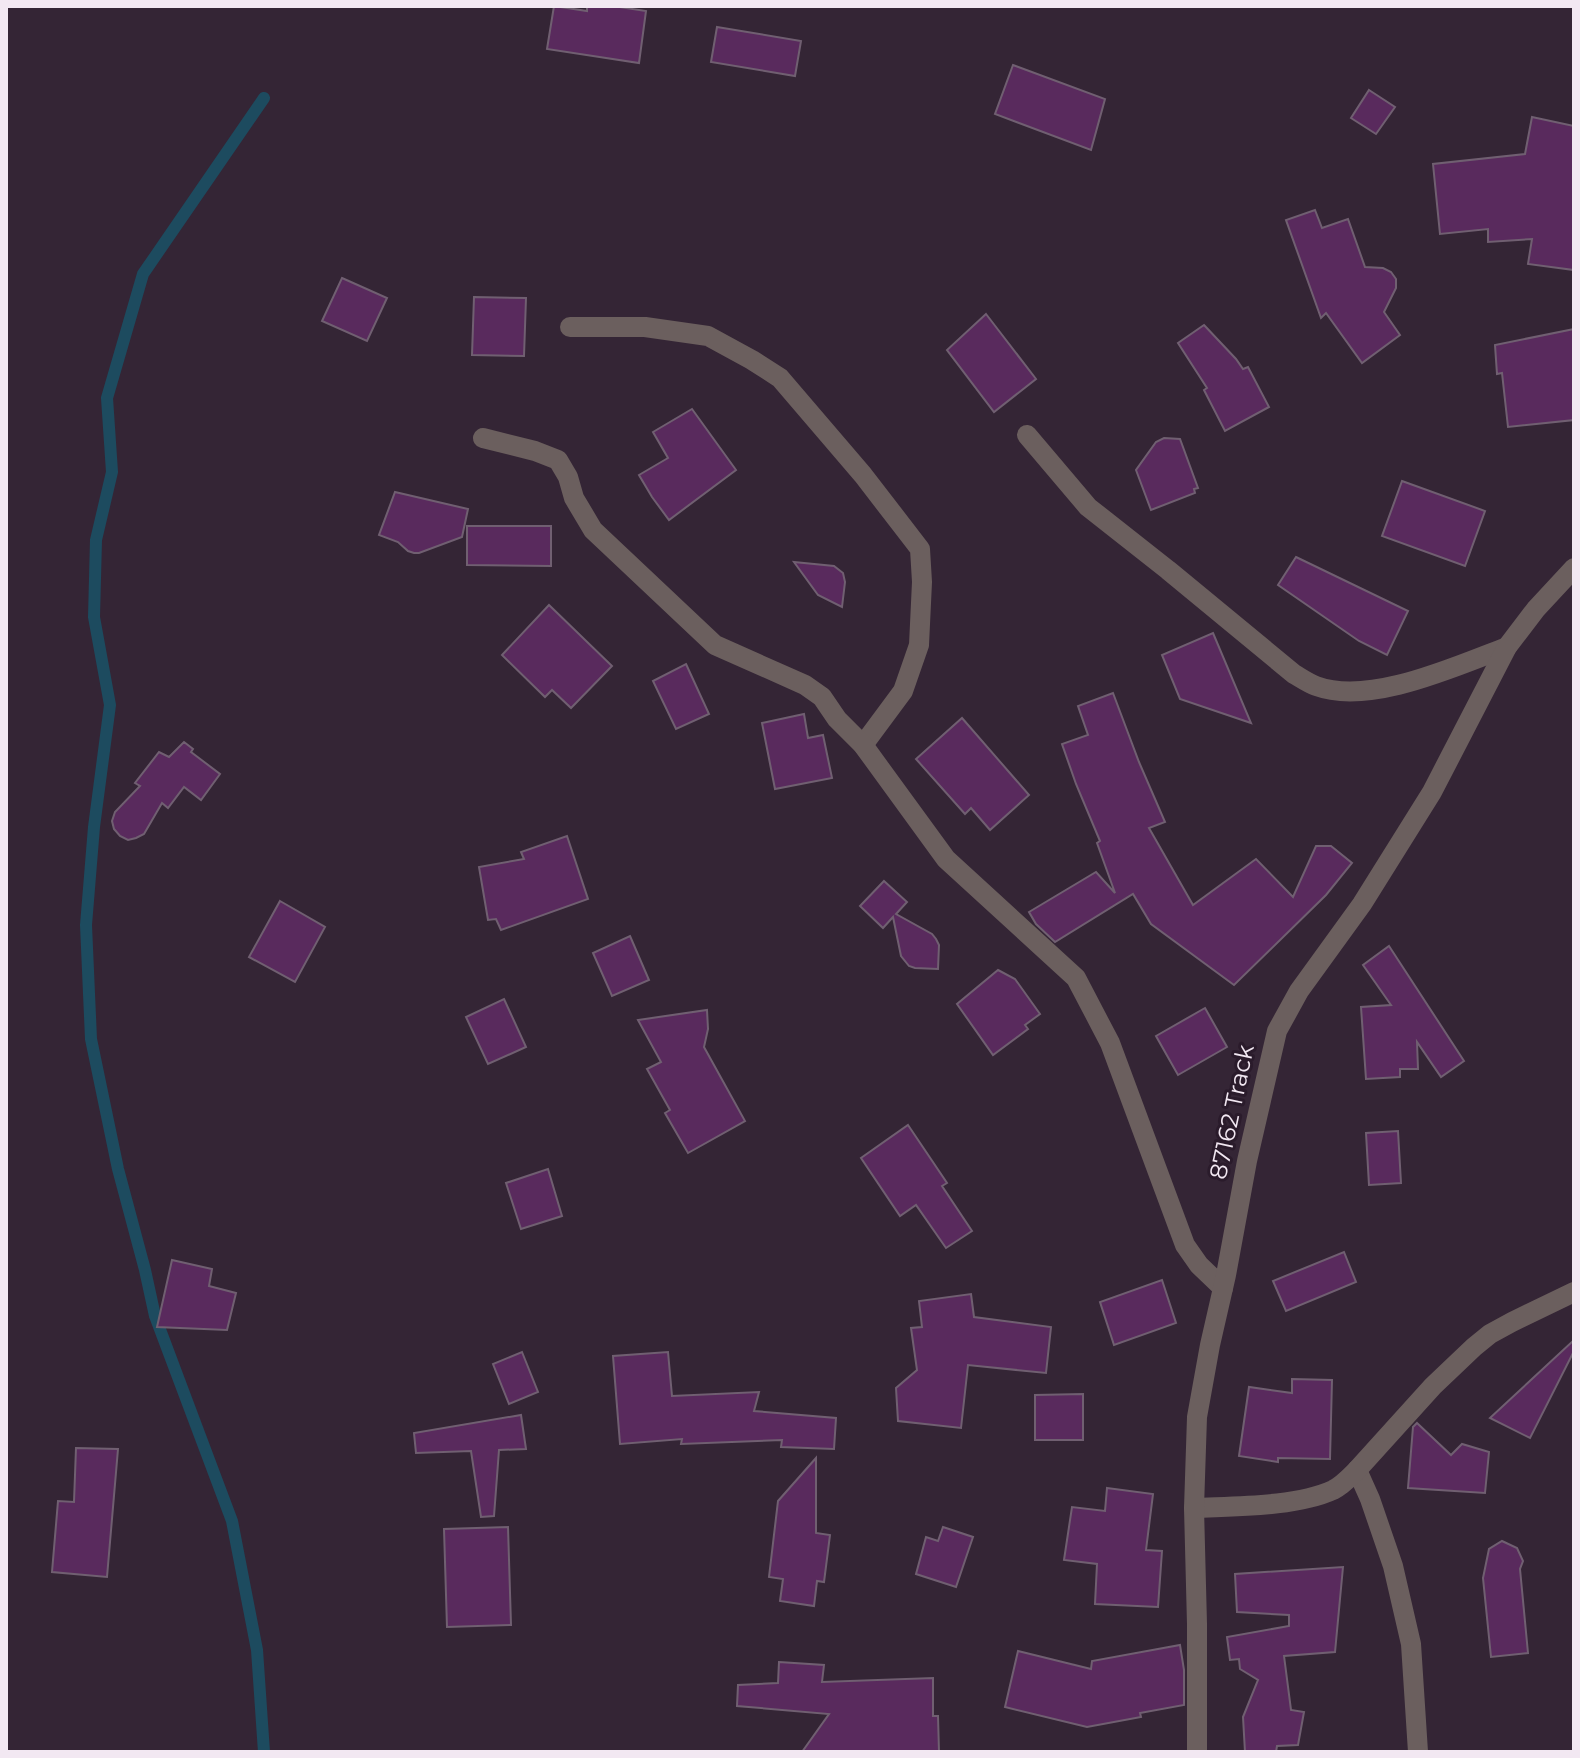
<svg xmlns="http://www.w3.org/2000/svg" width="1580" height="1758" viewBox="0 0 1580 1758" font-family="Montserrat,sans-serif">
  <rect width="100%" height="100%" fill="#342535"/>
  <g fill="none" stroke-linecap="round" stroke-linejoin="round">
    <polyline stroke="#1d4b5f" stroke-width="12" points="264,98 143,274 107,398 112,472 96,540 94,617 110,705 94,827 86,925 91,1039 118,1169 145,1270 155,1316 232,1521 257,1650 264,1752"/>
  </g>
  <g fill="#592a5d" stroke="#705f71" stroke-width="2">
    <polygon points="554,6 587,11 587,6 613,6 646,11 639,63 547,49"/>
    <polygon points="717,27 801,41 795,76 711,62"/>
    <polygon points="1013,65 1105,99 1091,150 995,114"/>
    <polygon points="1369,90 1395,107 1376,134 1351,118"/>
    <polygon points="1532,117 1574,126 1574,270 1528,264 1532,239 1488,242 1488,229 1440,234 1433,164 1525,154"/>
    <polygon points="1315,210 1322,228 1348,219 1365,267 1383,268 1391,272 1396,279 1396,288 1384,312 1400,335 1362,363 1326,313 1321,318 1286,220"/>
    <polygon points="342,278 387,298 367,341 322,321"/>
    <polygon points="474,297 526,298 524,356 472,355"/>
    <polygon points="986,314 1036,379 994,412 947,350"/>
    <polygon points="1204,325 1236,359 1243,369 1248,367 1269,407 1225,431 1204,390 1207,388 1178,343"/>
    <polygon points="1574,329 1574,420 1508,427 1502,373 1497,374 1495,345"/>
    <polygon points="692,409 736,470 669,520 652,497 639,475 668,458 653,432"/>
    <polygon points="1164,438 1180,439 1198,488 1194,489 1195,493 1151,510 1136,470 1156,442"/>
    <polygon points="1402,481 1485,511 1465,566 1382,536"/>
    <polygon points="395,492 468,509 462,537 419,553 414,553 408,551 398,542 379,535"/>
    <polygon points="467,526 551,526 551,566 467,565"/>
    <polygon points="1296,557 1408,611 1387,655 1359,641 1278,585"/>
    <polygon points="794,562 834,566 843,573 845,582 842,607 818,595"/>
    <polygon points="549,605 612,666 571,708 552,690 545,697 502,655"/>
    <polygon points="1213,633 1251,723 1180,699 1162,655"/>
    <polygon points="686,664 709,714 676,729 653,681"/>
    <polygon points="1113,693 1139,762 1165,822 1149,828 1193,905 1256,859 1293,897 1316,846 1331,846 1352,863 1326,895 1234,985 1151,924 1133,894 1055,942 1036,924 1029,912 1096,872 1115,893 1097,843 1100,841 1076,784 1062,744 1088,735 1078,706"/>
    <polygon points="804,714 808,738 823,735 832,778 775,789 762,723"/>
    <polygon points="962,718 1029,795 990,830 971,808 965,814 916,759"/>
    <polygon points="184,742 193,749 191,752 220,774 201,800 184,787 168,808 162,803 144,834 136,838 128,840 120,836 114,829 112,821 115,812 140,786 135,783 159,752 169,757"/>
    <polygon points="567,836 588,899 501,930 496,919 488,920 479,867 524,859 521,852"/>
    <polygon points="884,881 907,902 896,914 932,934 936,939 939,945 938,969 915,968 909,966 901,956 893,917 883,928 860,906"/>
    <polygon points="280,901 325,927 295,982 249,957"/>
    <polygon points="630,936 649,980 612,996 593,953"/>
    <polygon points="1389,946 1464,1061 1441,1077 1417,1042 1418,1069 1400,1069 1400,1077 1366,1079 1361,1007 1391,1005 1363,965"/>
    <polygon points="998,970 1015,979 1040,1014 1025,1025 1028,1029 993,1055 957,1004"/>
    <polygon points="504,999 526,1047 488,1064 466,1017"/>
    <polygon points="1205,1008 1227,1047 1178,1075 1156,1036"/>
    <polygon points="707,1010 708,1029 704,1047 745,1121 688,1153 665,1113 670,1110 647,1069 661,1062 638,1020"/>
    <polygon points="908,1125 947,1183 942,1186 972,1231 946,1248 916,1205 900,1216 861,1158"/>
    <polygon points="1398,1131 1401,1183 1369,1185 1366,1133"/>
    <polygon points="548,1169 562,1216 521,1229 506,1183"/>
    <polygon points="1344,1252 1356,1282 1286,1311 1273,1281"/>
    <polygon points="172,1260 212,1269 209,1286 236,1293 227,1330 157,1327"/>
    <polygon points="1162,1280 1176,1323 1114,1345 1100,1302"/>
    <polygon points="971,1294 974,1317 1051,1327 1046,1373 968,1365 961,1428 898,1421 896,1388 917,1370 911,1328 922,1327 919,1301"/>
    <polygon points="1574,1340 1574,1351 1530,1438 1490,1418"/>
    <polygon points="522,1352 538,1392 509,1404 493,1364"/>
    <polygon points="668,1352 672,1396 759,1392 754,1411 836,1418 834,1449 781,1447 782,1440 681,1444 682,1439 620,1444 613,1356"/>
    <polygon points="1292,1379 1332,1380 1330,1459 1278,1458 1278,1462 1239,1456 1249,1387 1292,1393"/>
    <polygon points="1083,1394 1083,1440 1035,1440 1035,1395"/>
    <polygon points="521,1415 526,1449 499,1450 494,1516 481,1517 471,1451 416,1453 414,1433"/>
    <polygon points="1417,1423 1451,1455 1462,1444 1489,1452 1485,1493 1408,1488 1413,1427"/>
    <polygon points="76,1448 118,1449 107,1577 52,1572 58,1501 74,1502"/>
    <polygon points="816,1458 816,1533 830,1535 824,1582 817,1581 814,1606 780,1601 783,1579 769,1577 778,1501"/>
    <polygon points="1107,1488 1153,1494 1146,1550 1162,1551 1158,1607 1095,1604 1097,1564 1064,1560 1072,1507 1105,1511"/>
    <polygon points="508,1527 511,1625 447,1627 444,1529"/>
    <polygon points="943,1527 973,1537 956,1587 916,1574 926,1537 938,1541"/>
    <polygon points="1502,1541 1517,1548 1523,1561 1520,1569 1528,1653 1491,1657 1483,1578 1489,1549"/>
    <polygon points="1343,1567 1335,1652 1284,1656 1291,1710 1304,1712 1298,1745 1277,1746 1276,1752 1245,1752 1243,1717 1258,1680 1240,1669 1239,1659 1230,1660 1227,1637 1289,1626 1289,1615 1237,1612 1235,1574"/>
    <polygon points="1180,1645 1184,1670 1184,1705 1140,1713 1141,1717 1087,1727 1005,1707 1018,1651 1091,1669 1092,1661"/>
    <polygon points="779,1662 824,1665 822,1682 933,1678 933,1716 938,1716 939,1752 802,1752 829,1714 737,1706 738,1685 778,1683"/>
  </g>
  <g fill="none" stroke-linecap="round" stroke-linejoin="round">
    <g stroke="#6b5f5e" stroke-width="20">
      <polyline points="570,327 645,327 708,336 752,360 780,378 863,475 920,549 922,582 919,645 903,691 863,745"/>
      <path d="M 1027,435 L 1088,507 L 1168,570 L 1294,674 C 1301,678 1308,683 1316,686 C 1370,706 1456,666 1507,647"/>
      <polyline points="483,438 535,451 558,460 568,477 574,498 593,530 715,645 805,685 822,697 837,719 863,745 946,859 1076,978 1110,1043 1185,1245 1199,1265 1223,1288"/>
      <polyline points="1357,1470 1370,1499 1393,1566 1411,1644 1418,1752"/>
      <path d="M 1194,1508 C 1235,1506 1296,1507 1333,1490 C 1343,1485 1350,1477 1357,1470 L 1433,1386 L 1474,1347 L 1490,1334 L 1512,1322 L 1574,1292"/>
      <polyline points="1197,1752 1197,1624 1194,1508 1197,1417 1210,1345 1226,1275 1247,1161 1277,1031 1299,991 1362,904 1432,792 1507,647 1536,609 1574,568"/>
    </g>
  </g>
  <g text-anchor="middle" stroke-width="6" stroke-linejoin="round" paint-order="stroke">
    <g font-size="24" fill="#f2e8f2" stroke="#2a1b2b">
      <text transform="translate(1232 1112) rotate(-78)" y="8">87162 Track</text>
    </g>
  </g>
  <rect width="1580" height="1758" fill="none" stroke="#f2e8f2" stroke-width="16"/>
</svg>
